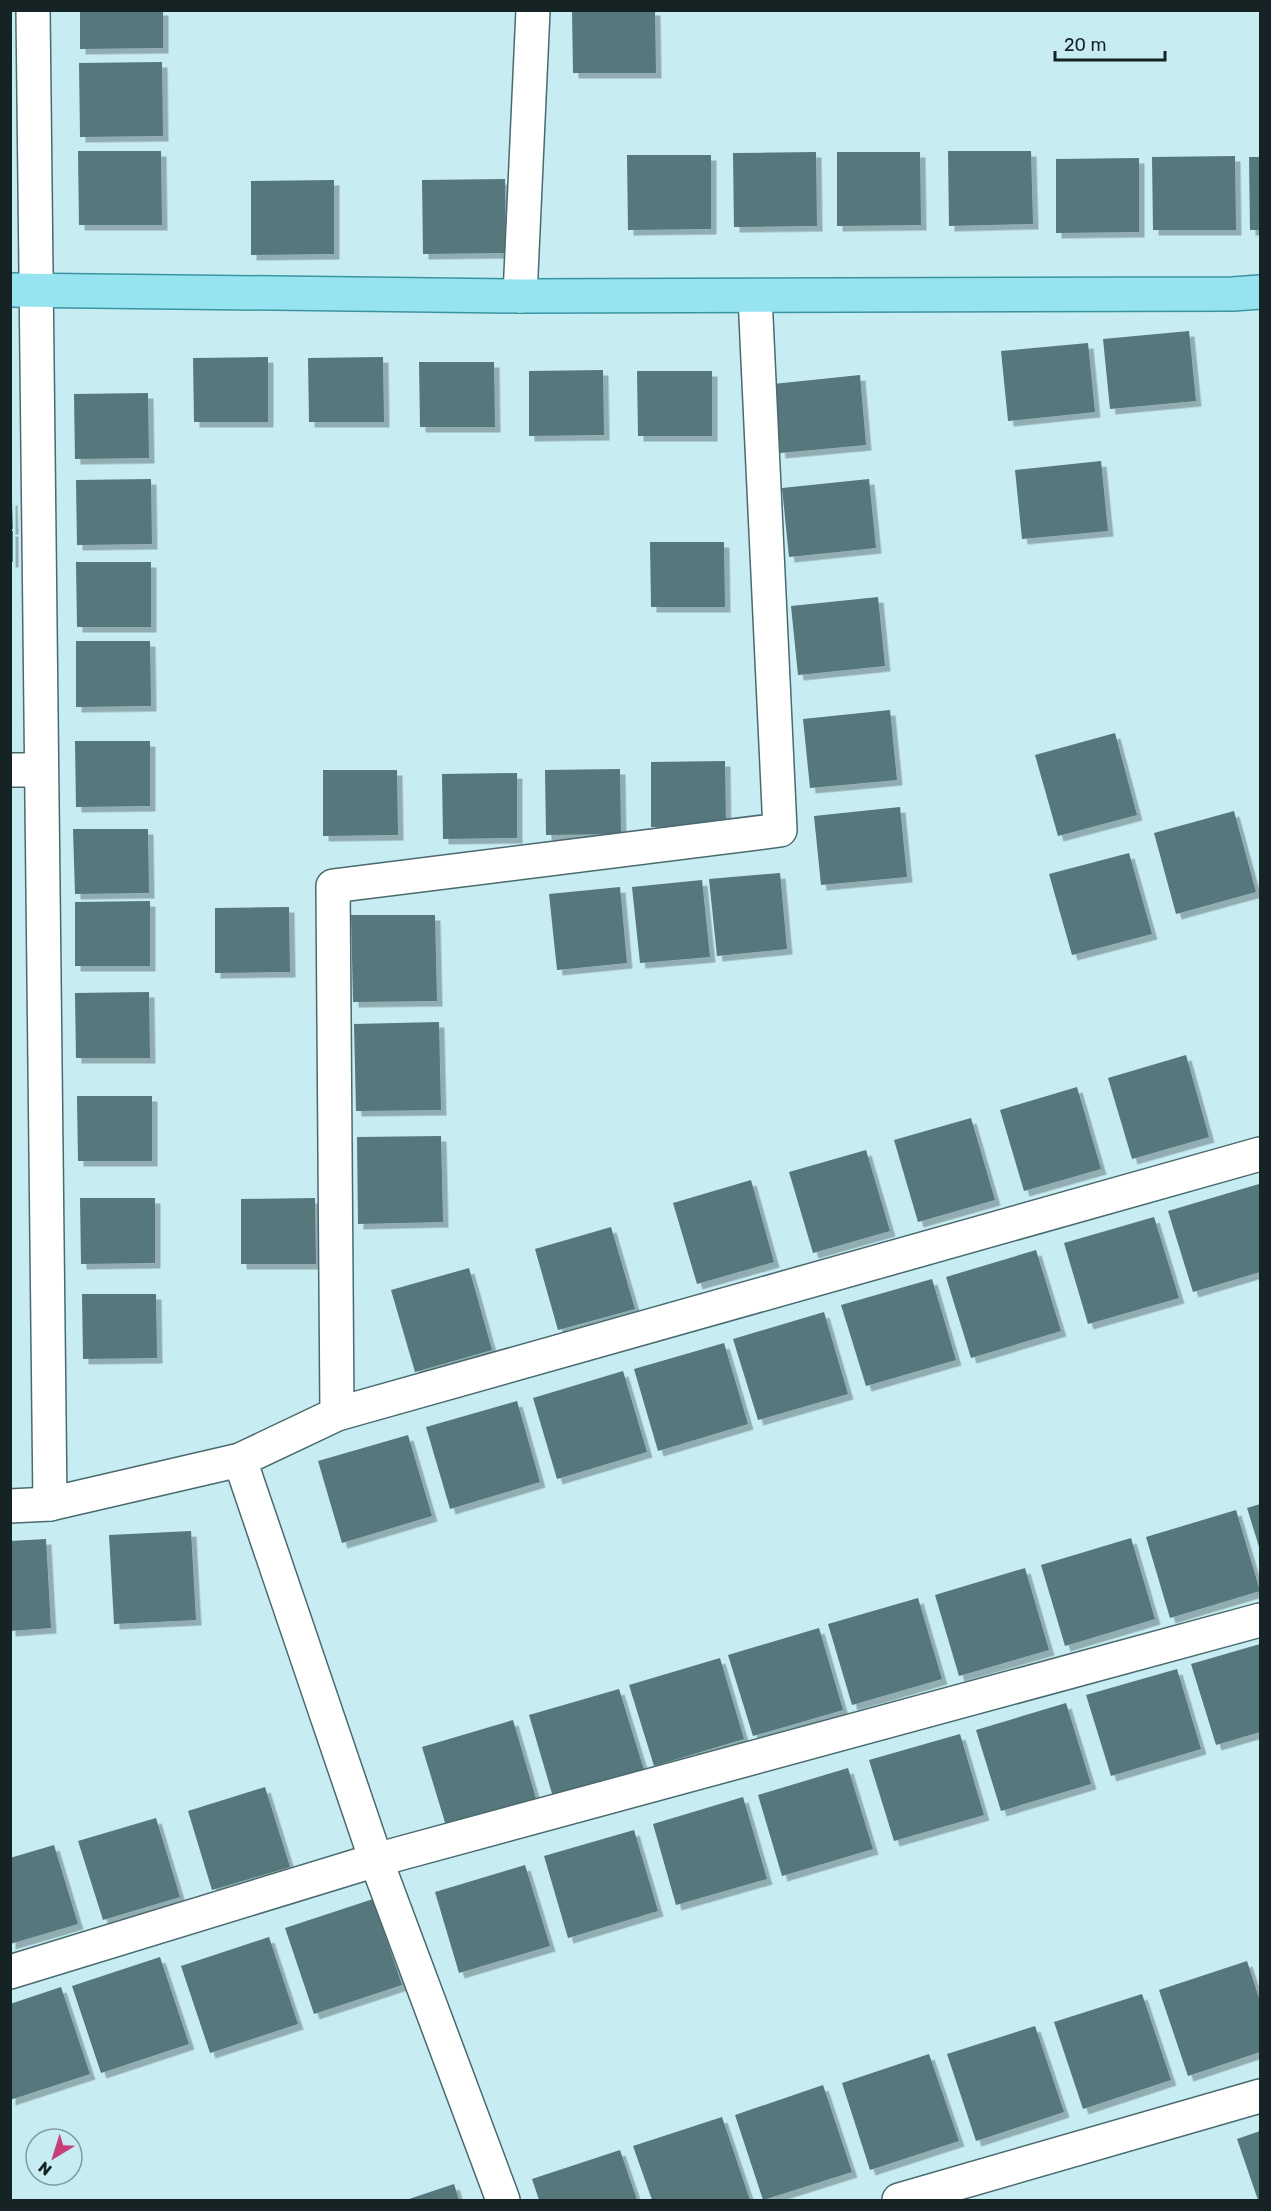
<svg xmlns="http://www.w3.org/2000/svg" width="1271" height="2211" viewBox="0 0 1271 2211" font-family="Rubik,sans-serif">
  <defs>
    <filter id="shadow"><feDropShadow dx="5.5" dy="5.5" stdDeviation="0" flood-color="#0004"/></filter>
  </defs>
  <rect width="100%" height="100%" fill="#c7ecf2"/>
  <g fill="#56777c" filter="url(#shadow)">
    <polygon points="80,10 163,10 163,48 80,49"/>
    <polygon points="572,10 655,10 656,73 573,73"/>
    <polygon points="162,62 163,136 80,137 79,63"/>
    <polygon points="78,151 161,151 162,225 79,225"/>
    <polygon points="948,151 1031,151 1033,224 949,226"/>
    <polygon points="816,152 817,226 734,227 733,153"/>
    <polygon points="837,152 920,152 921,225 837,226"/>
    <polygon points="627,155 711,155 711,229 628,230"/>
    <polygon points="1235,156 1236,230 1153,230 1152,157"/>
    <polygon points="1249,157 1260,157 1260,230 1250,230"/>
    <polygon points="1139,158 1139,232 1056,233 1056,159"/>
    <polygon points="505,179 506,253 423,254 422,180"/>
    <polygon points="334,180 334,254 251,255 251,181"/>
    <polygon points="1189,331 1196,401 1110,409 1103,339"/>
    <polygon points="1088,343 1095,412 1008,421 1001,351"/>
    <polygon points="268,357 268,422 194,422 193,358"/>
    <polygon points="383,357 384,422 309,422 308,358"/>
    <polygon points="419,362 494,362 495,427 420,427"/>
    <polygon points="603,370 604,435 529,436 529,371"/>
    <polygon points="637,371 712,371 712,436 638,436"/>
    <polygon points="860,375 866,445 780,453 773,384"/>
    <polygon points="148,393 149,458 75,459 74,394"/>
    <polygon points="1101,461 1108,531 1022,539 1015,470"/>
    <polygon points="151,479 152,544 77,545 76,480"/>
    <polygon points="869,479 876,548 789,557 782,488"/>
    <polygon points="10,500 12,500 13,529 10,529"/>
    <rect x="10" y="531" width="3" height="31"/>
    <polygon points="650,542 724,542 725,607 651,607"/>
    <polygon points="76,562 151,562 151,627 77,627"/>
    <polygon points="878,597 885,666 798,675 791,606"/>
    <polygon points="76,641 150,641 151,706 76,707"/>
    <polygon points="890,710 897,780 810,788 803,719"/>
    <polygon points="1115,733 1137,815 1058,836 1035,755"/>
    <polygon points="75,741 150,741 150,806 76,807"/>
    <polygon points="725,761 726,826 651,827 651,762"/>
    <polygon points="620,769 621,834 546,835 545,770"/>
    <polygon points="323,770 397,770 398,835 323,836"/>
    <polygon points="517,773 517,838 443,839 442,774"/>
    <polygon points="900,807 907,877 821,885 814,816"/>
    <polygon points="1234,811 1256,892 1176,914 1154,833"/>
    <polygon points="73,829 148,829 149,893 75,894"/>
    <polygon points="1129,853 1152,934 1072,955 1049,874"/>
    <polygon points="780,873 787,949 717,956 709,879"/>
    <polygon points="702,880 710,957 640,963 632,887"/>
    <polygon points="620,887 627,963 557,970 549,894"/>
    <polygon points="150,901 150,966 75,966 75,902"/>
    <polygon points="289,907 290,972 215,973 215,908"/>
    <polygon points="351,915 435,915 437,1001 353,1002"/>
    <polygon points="149,992 150,1058 76,1058 75,993"/>
    <polygon points="439,1022 441,1110 356,1111 354,1024"/>
    <polygon points="1186,1055 1209,1137 1132,1159 1108,1078"/>
    <polygon points="1077,1087 1101,1169 1024,1191 1000,1110"/>
    <polygon points="77,1096 152,1096 152,1161 78,1161"/>
    <polygon points="971,1118 995,1200 918,1222 894,1140"/>
    <polygon points="441,1136 443,1222 358,1224 357,1137"/>
    <polygon points="866,1150 890,1231 813,1253 789,1172"/>
    <polygon points="751,1180 774,1262 697,1284 673,1203"/>
    <polygon points="1259,1184 1260,1272 1193,1292 1168,1211"/>
    <polygon points="80,1198 155,1198 155,1263 81,1264"/>
    <polygon points="315,1198 316,1264 241,1264 241,1199"/>
    <polygon points="1154,1217 1179,1298 1088,1324 1064,1243"/>
    <polygon points="611,1227 635,1309 558,1330 535,1249"/>
    <polygon points="1036,1250 1061,1331 971,1358 946,1277"/>
    <polygon points="469,1268 492,1350 415,1372 391,1290"/>
    <polygon points="932,1279 956,1360 866,1386 841,1305"/>
    <polygon points="82,1294 156,1294 157,1358 83,1359"/>
    <polygon points="824,1312 848,1394 758,1420 733,1339"/>
    <polygon points="724,1343 748,1424 658,1451 634,1369"/>
    <polygon points="623,1371 647,1452 557,1479 533,1398"/>
    <polygon points="517,1401 540,1482 450,1509 426,1427"/>
    <polygon points="408,1435 432,1516 342,1543 318,1461"/>
    <polygon points="1260,1504 1260,1550 1247,1508"/>
    <polygon points="1236,1510 1260,1591 1170,1618 1146,1537"/>
    <polygon points="191,1531 196,1620 114,1624 109,1535"/>
    <polygon points="1131,1538 1155,1619 1065,1646 1041,1565"/>
    <polygon points="46,1539 51,1628 10,1631 10,1541"/>
    <polygon points="1025,1568 1049,1650 959,1676 935,1595"/>
    <polygon points="918,1598 942,1679 852,1705 828,1624"/>
    <polygon points="819,1628 843,1710 753,1736 728,1655"/>
    <polygon points="1260,1644 1260,1732 1216,1745 1191,1664"/>
    <polygon points="720,1658 744,1739 654,1766 629,1685"/>
    <polygon points="1177,1669 1201,1749 1111,1776 1086,1695"/>
    <polygon points="619,1689 644,1770 553,1797 529,1715"/>
    <polygon points="1066,1703 1091,1784 1001,1811 976,1730"/>
    <polygon points="513,1720 537,1802 447,1829 422,1747"/>
    <polygon points="960,1734 984,1815 894,1841 869,1760"/>
    <polygon points="848,1768 873,1849 782,1876 758,1795"/>
    <polygon points="265,1787 290,1867 212,1890 188,1811"/>
    <polygon points="743,1797 767,1879 676,1905 653,1824"/>
    <polygon points="156,1818 180,1897 103,1920 78,1841"/>
    <polygon points="634,1830 658,1911 568,1938 544,1856"/>
    <polygon points="54,1845 78,1924 10,1944 10,1858"/>
    <polygon points="525,1865 550,1946 459,1973 435,1892"/>
    <polygon points="373,1899 402,1985 314,2014 285,1928"/>
    <polygon points="269,1937 298,2024 210,2053 181,1966"/>
    <polygon points="160,1957 189,2044 101,2073 72,1986"/>
    <polygon points="1247,1961 1260,2001 1260,2052 1188,2076 1159,1990"/>
    <polygon points="61,1987 90,2074 10,2100 10,2004"/>
    <polygon points="1142,1994 1171,2080 1083,2109 1054,2022"/>
    <polygon points="1035,2026 1064,2112 976,2141 947,2054"/>
    <polygon points="929,2054 959,2141 870,2170 842,2083"/>
    <polygon points="823,2085 852,2172 763,2200 735,2115"/>
    <polygon points="722,2117 750,2200 652,2200 633,2146"/>
    <polygon points="1260,2131 1260,2200 1258,2200 1237,2139"/>
    <polygon points="620,2150 637,2200 539,2200 532,2179"/>
    <polygon points="454,2184 459,2200 406,2200"/>
  </g>
  <g fill="none" stroke-linecap="round" stroke-linejoin="round">
    <defs>
      <g id="minor">
        <polyline points="33,10 50,1504"/>
        <polyline points="520,296 533,10"/>
        <polyline points="10,770 40,770"/>
        <polyline points="337,1414 333,886 780,830 755,296"/>
        <polyline points="240,1460 376,1860 503,2200"/>
        <polyline points="10,1506 50,1504 240,1460 337,1414 1260,1154"/>
        <polyline points="10,1972 376,1860 1260,1620"/>
        <polyline points="899,2200 1260,2096"/>
      </g>
      <polyline id="major" points="10,290 520,296 1233,294 1260,292"/>
    </defs>
    <use href="#minor" stroke="#496a6f" stroke-width="36"/>
    <use href="#major" stroke="#3b95a1" stroke-width="36"/>
    <use href="#minor" stroke="#fff" stroke-width="33"/>
    <use href="#major" stroke="#96e4ef" stroke-width="33"/>
  </g>
  <rect width="1271" height="2211" fill="none" stroke="#152325" stroke-width="24"/>
  <g transform="translate(54 2157) rotate(218)"><circle r="28" fill="#c7ecf2" stroke="#809ca0" stroke-width="1.5"/>
  <path d="M0-4.5L10 22L0 15L-10 22Z" fill="#c73e79"/>
  <text y="-9" font-size="16" font-weight="bold" text-anchor="middle" fill="#152325">N</text>
  </g>
  <path d="M1055 51v9h110v-9" fill="none" stroke="#152325" stroke-width="3"/>
  <text x="1064" y="51" font-size="18" fill="#152325" stroke="#c7ecf2" stroke-width="4.5" paint-order="stroke">20 m</text>
</svg>
